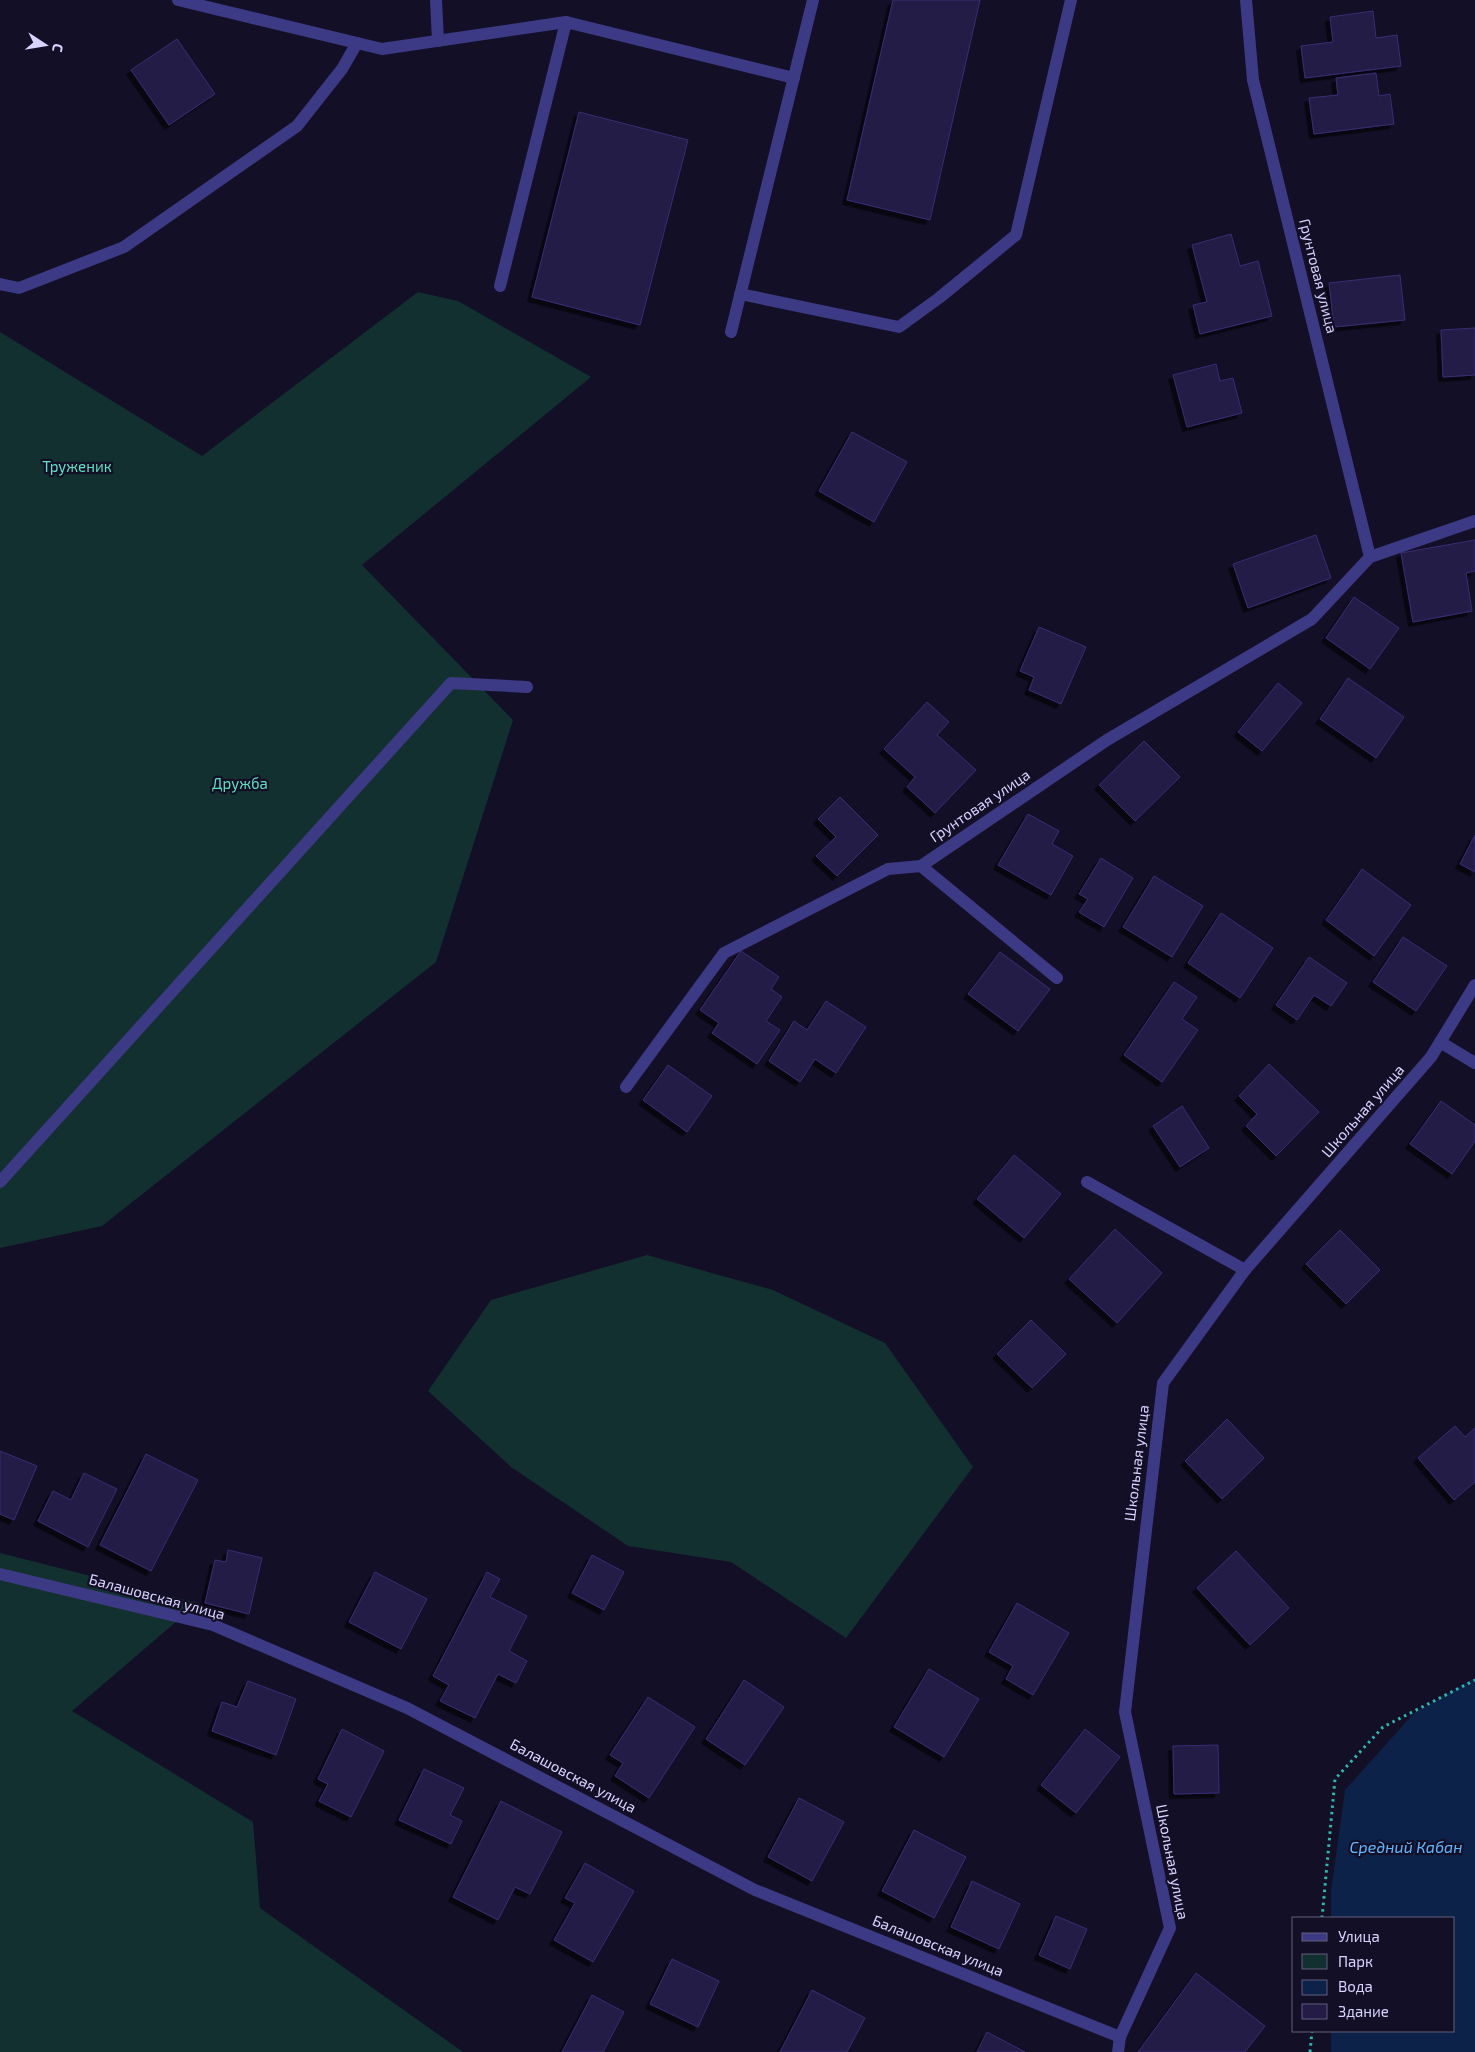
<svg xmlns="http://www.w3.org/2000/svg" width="1475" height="2052" viewBox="0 0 1475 2052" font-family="'Exo 2',sans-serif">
  <defs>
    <filter id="shadow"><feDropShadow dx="-4.5" dy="4.5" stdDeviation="0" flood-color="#0009"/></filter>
  </defs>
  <rect width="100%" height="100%" fill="#130f26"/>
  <g fill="#12302f">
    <polygon points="418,292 458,301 591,377 362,565 513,720 436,962 102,1226 0,1248 0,332 202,456"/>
    <polygon points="647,1255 773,1290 885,1343 973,1467 846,1638 731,1562 628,1546 511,1467 428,1391 491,1300"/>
    <polygon points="0,1553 198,1603 72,1711 253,1822 260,1908 463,2052 0,2052"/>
  </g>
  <polygon fill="#0c2248" points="1475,1678 1475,2052 1331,2052 1331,2031 1454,2031 1454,1918 1331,1918 1331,1891 1345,1790 1414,1713"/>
  <g fill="#241b47" stroke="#3b2d73" filter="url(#shadow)">
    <polygon points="893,0 980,0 930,220 847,200"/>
    <polygon points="1373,11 1376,38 1397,35 1401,66 1305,78 1301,46 1333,42 1330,17"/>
    <polygon points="177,39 215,94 169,125 131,70"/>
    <polygon points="1376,73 1379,96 1390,94 1394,124 1314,134 1309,98 1338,95 1336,78"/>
    <polygon points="579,112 688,140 640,325 532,297"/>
    <polygon points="1231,234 1240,266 1258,261 1272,316 1200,334 1193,305 1207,302 1192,245"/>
    <polygon points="1400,275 1405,320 1334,327 1329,283"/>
    <polygon points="1475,328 1475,375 1443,377 1441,330"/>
    <polygon points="1216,364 1220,381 1233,378 1242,413 1187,427 1173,375"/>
    <polygon points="852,432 907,462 874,522 819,491"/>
    <polygon points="1316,535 1331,578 1248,608 1233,564"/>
    <polygon points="1475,540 1475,571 1466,573 1472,611 1413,622 1401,553"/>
    <polygon points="1354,597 1399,628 1370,669 1326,638"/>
    <polygon points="1039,627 1086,647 1061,704 1029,690 1034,677 1020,671"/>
    <polygon points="1348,678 1404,717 1376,758 1320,719"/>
    <polygon points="1278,683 1302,703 1262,751 1238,732"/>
    <polygon points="927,702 949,722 937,735 976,770 935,813 907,787 915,777 884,749"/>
    <polygon points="1144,741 1180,777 1135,821 1099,785"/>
    <polygon points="840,797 878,835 837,876 816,856 836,837 818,819"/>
    <polygon points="1028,814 1059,831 1052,844 1073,856 1051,895 998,865"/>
    <polygon points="1475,835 1475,872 1460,864"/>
    <polygon points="1101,858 1133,878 1104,927 1079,912 1088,899 1079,894"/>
    <polygon points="1362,869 1411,905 1374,956 1326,920"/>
    <polygon points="1154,876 1203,906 1172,957 1123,927"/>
    <polygon points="1221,913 1273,948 1240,998 1188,963"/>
    <polygon points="1403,937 1447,966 1416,1011 1373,982"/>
    <polygon points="741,951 779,977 771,989 782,997 766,1021 780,1030 757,1064 712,1033 719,1023 700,1010"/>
    <polygon points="1000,952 1050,989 1018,1031 968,994"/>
    <polygon points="1309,957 1347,983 1331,1006 1314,995 1297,1020 1276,1005"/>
    <polygon points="1174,982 1197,997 1182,1019 1198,1030 1162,1082 1124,1055"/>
    <polygon points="826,1001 866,1027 836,1073 815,1059 800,1082 769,1061 794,1021 807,1030"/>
    <polygon points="1269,1064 1319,1112 1276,1156 1246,1126 1257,1114 1239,1096"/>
    <polygon points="668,1065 712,1096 687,1132 643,1100"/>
    <polygon points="1441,1101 1475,1125 1475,1141 1452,1174 1410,1144"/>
    <polygon points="1182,1106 1209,1148 1180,1167 1153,1126"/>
    <polygon points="1014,1155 1061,1194 1024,1238 977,1199"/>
    <polygon points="1115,1229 1162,1273 1117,1323 1069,1279"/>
    <polygon points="1340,1230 1380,1270 1346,1304 1306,1264"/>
    <polygon points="1031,1320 1066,1354 1032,1388 997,1354"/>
    <polygon points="1227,1419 1264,1458 1222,1499 1185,1461"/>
    <polygon points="1455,1426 1465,1437 1475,1428 1475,1482 1454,1500 1418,1458"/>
    <polygon points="0,1451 37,1466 14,1520 0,1514"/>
    <polygon points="146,1454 198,1480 151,1571 100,1545"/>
    <polygon points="84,1473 117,1489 88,1547 38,1521 53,1491 71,1500"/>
    <polygon points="228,1550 262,1558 249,1614 205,1603 215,1560 226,1562"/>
    <polygon points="1236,1551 1289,1608 1250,1645 1197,1588"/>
    <polygon points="592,1555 624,1572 604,1610 572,1593"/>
    <polygon points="375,1572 427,1599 401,1649 349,1622"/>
    <polygon points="487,1572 500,1579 490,1597 527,1616 509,1651 527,1661 516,1683 498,1674 475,1718 440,1701 449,1685 433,1676"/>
    <polygon points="1017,1603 1069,1633 1033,1695 1006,1679 1013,1666 989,1652"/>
    <polygon points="929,1669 979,1699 944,1757 894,1727"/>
    <polygon points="744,1680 784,1707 745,1765 706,1739"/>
    <polygon points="248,1681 296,1699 276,1755 212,1731 222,1702 237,1707"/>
    <polygon points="648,1697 695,1727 649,1798 615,1776 623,1763 610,1755"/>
    <polygon points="342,1729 384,1751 351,1817 319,1801 328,1784 318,1779"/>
    <polygon points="1085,1729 1120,1757 1076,1813 1041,1785"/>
    <polygon points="1218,1745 1219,1793 1174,1794 1173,1746"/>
    <polygon points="424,1769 464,1788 450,1815 462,1821 451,1844 399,1820"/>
    <polygon points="799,1798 844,1822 812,1881 768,1857"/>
    <polygon points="501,1801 562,1832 530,1894 515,1887 498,1920 453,1897"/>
    <polygon points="914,1830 966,1857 934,1918 882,1891"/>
    <polygon points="585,1863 634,1891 593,1962 554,1940 575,1903 565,1898"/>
    <polygon points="972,1881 1020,1904 999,1949 951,1927"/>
    <polygon points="1056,1916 1087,1929 1070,1969 1039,1955"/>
    <polygon points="672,1959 719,1981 698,2027 650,2004"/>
    <polygon points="1196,1973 1265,2026 1245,2052 1138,2052"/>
    <polygon points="812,1990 865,2018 847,2052 780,2052"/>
    <polygon points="592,1995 624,2012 603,2052 562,2052"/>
    <polygon points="987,2032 1025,2052 977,2052"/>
  </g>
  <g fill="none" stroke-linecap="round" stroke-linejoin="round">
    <g stroke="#2fb8b0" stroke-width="3" stroke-dasharray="2.5 4" stroke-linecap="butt">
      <polyline points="1322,1918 1335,1779 1383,1727 1475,1680"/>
      <polyline points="1310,2052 1312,2031"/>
    </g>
    <g stroke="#3d3a85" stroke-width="12">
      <polyline points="178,0 382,49 566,22"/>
      <polyline points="436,0 438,41"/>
      <polyline points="0,284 19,288 124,247 297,126 342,69 357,43"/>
      <polyline points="500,286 566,22 794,78"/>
      <polyline points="740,294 899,327 939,298 1016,235 1071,0"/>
      <polyline points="731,332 813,0"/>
      <polyline points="921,866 1057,978"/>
      <polyline points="1440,1042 1475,1063"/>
      <polyline points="0,1182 451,683 527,687"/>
      <polyline points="1087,1182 1245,1270"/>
    </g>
    <g stroke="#3d3a85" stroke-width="12">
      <polyline points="1246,0 1253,80 1370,557"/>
      <polyline points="626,1087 724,953 888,869 921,866 1107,740 1312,619 1370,557 1475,521"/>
      <polyline points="0,1574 213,1625 407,1708 755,1890 1120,2037"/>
      <polyline points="1118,2052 1120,2037 1170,1928 1125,1712 1163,1383 1245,1270 1431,1057 1475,985"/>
    </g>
  </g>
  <g text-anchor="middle" stroke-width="4.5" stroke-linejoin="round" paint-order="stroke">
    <g font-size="15" fill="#d9d4ff" stroke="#130f26">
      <text transform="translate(1318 276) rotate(76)" y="5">Грунтовая улица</text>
      <text transform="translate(980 806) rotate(-34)" y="5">Грунтовая улица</text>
      <text transform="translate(1363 1111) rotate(-49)" y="5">Школьная улица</text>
      <text transform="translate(1137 1463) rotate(-83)" y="5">Школьная улица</text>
      <text transform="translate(157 1597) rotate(15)" y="5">Балашовская улица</text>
      <text transform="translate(573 1776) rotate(28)" y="5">Балашовская улица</text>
      <text transform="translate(1172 1862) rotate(79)" y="5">Школьная улица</text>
      <text transform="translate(938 1946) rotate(22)" y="5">Балашовская улица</text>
    </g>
    <g font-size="15" fill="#5fe0c0" stroke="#130f26">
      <text x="77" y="472">Труженик</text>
      <text x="240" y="789">Дружба</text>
    </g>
    <g font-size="16" font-style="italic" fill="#62b6ff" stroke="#130f26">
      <text x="1406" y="1853">Средний Кабан</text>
    </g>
  </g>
  <rect x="1292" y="1917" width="162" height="115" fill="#130f26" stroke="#625e7d"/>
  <rect x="1302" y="1933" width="25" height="8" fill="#3d3a85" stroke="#625e7d"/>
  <text x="1338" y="1942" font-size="15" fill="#d9d4ff">Улица</text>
  <rect x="1302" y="1954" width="25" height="15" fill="#12302f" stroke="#625e7d"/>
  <text x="1338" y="1967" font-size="15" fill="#d9d4ff">Парк</text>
  <rect x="1302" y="1980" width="25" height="15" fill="#0c2248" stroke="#625e7d"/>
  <text x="1338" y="1992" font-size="15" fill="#d9d4ff">Вода</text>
  <rect x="1302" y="2004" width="25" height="15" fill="#241b47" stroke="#625e7d"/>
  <text x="1338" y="2017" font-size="15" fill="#d9d4ff">Здание</text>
  <g transform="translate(45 45) rotate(102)" stroke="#130f26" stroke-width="4" paint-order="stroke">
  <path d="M0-4L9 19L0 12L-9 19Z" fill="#d9d4ff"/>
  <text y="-8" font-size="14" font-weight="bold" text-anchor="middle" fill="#d9d4ff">С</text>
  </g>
</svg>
